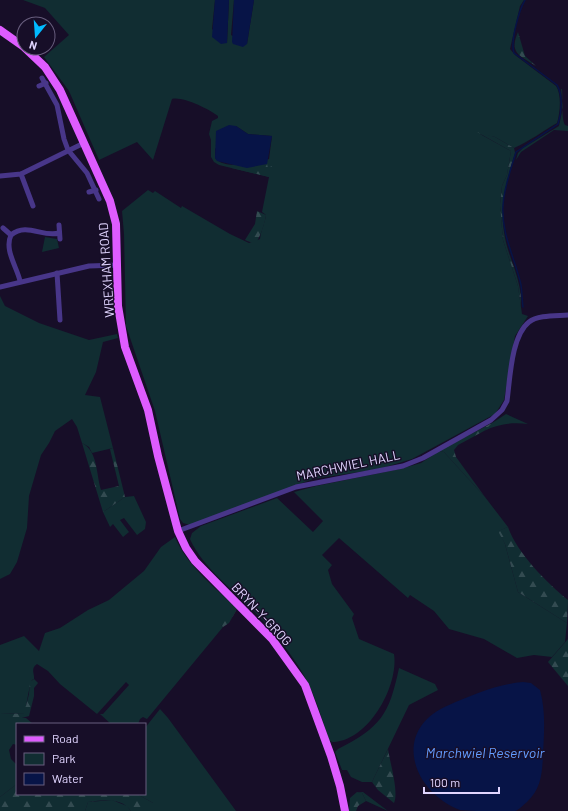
<svg xmlns="http://www.w3.org/2000/svg" width="568" height="811" viewBox="0 0 568 811" font-family="Barlow,sans-serif">
  <defs>
    <pattern id="forest-firs" width="22" height="20" patternUnits="userSpaceOnUse"><rect width="22" height="20" fill="#112d32"/><path d="M5 1l3.5 6h-7zM16 11l3.5 6h-7z" fill="#334b51"/></pattern>
  </defs>
  <rect width="100%" height="100%" fill="#170e28"/>
  <g fill="#112d32" fill-rule="evenodd">
    <path d="M 23,0 L 215,0 L 212,29 L 227,43 L 229,0 L 234,0 L 231,35 L 247,44 L 254,0 L 524,0 L 520,6 L 510,49 L 515,55 L 556,86 C 562,95 560,113 557,123 C 543,131 530,141 514,148 L 495,137 L 480,134 L 511,151 L 507,175 L 502,186 L 500,205 L 503,240 L 518,286 L 522,314 L 528,316 L 515,336 L 504,400 L 495,414 L 412,459 L 379,469 L 313,479 L 190,525 L 183,523 L 180,519 L 155,411 L 126,326 L 124,234 L 122,211 L 148,190 L 153,193 L 155,191 L 181,208 L 182,206 L 230,234 L 249,243 L 260,239 C 261,230 265,223 266,215 L 262,212 L 269,177 L 219,165 L 214,162 L 211,157 L 211,140 L 209,134 L 212,121 L 218,118 L 218,116 C 209,109 182,96 172,99 L 153,160 L 137,142 L 99,160 L 69,91 L 44,57 L 69,35 L 45,8 ZM 236,126 L 248,134 L 272,136 L 269,159 C 254,162 226,171 215,158 L 215,149 Z"/>
    <path d="M 561,89 L 562,89 C 563,98 561,118 565,125 L 568,126 L 568,131 L 554,130 L 521,152 L 516,160 L 518,153 L 523,148 L 559,126 L 563,107 Z"/>
    <polygon points="45,237 57,239 59,248 42,252"/>
    <polygon points="0,296 5,306 39,323 89,340 117,334 118,338 103,342 96,372 85,395 100,397 113,448 92,453 89,447 82,443 77,427 72,419 55,431 49,443 41,455 29,496 27,528 17,562 10,574 0,579"/>
    <path d="M 506,414 L 528,424 C 511,422 499,424 484,431 L 489,425 Z"/>
    <path d="M 439,451 L 444,452 L 485,497 L 508,527 L 499,531 L 505,544 L 518,592 L 567,623 L 565,642 L 552,657 L 534,655 L 517,658 L 484,639 L 449,629 L 434,611 L 410,595 L 408,598 L 339,538 L 322,555 L 332,565 L 328,570 L 332,584 L 354,614 L 352,618 L 359,639 L 394,654 C 399,686 368,742 332,742 L 329,740 C 324,724 319,709 313,694 C 304,670 282,642 265,623 C 243,597 204,571 190,539 L 192,533 L 201,526 L 277,498 L 313,532 L 323,521 L 294,492 L 316,486 L 400,469 L 421,463 Z"/>
    <polygon points="134,496 146,522 145,529 137,535 124,518 120,520 129,532 123,537 113,524 110,527 103,512 125,497"/>
    <path d="M 175,537 C 186,564 212,585 232,604 L 232,610 L 221,625 L 223,627 L 147,719 L 143,717 L 140,719 L 138,724 L 111,724 L 100,714 L 103,714 L 129,685 L 126,682 L 97,714 L 60,684 L 48,671 L 37,664 C 30,668 35,675 34,679 L 32,680 C 28,691 27,702 25,714 L 0,713 L 0,645 L 24,636 L 39,651 L 45,633 L 60,628 L 88,610 L 109,600 L 144,571 L 161,547 Z"/>
    <path d="M 399,668 L 435,684 L 438,690 L 409,705 L 372,782 L 362,782 L 351,777 L 347,770 L 342,770 L 335,752 L 338,749 C 381,727 389,715 399,668 Z"/>
    <polygon points="160,709 168,718 236,811 153,811 153,803 137,794 145,794 145,728"/>
    <polygon points="0,718 26,718 33,724 17,724 17,745 13,744 9,750 11,759 17,765 17,784 0,797"/>
    <polygon points="357,792 363,792 388,811 366,801 362,793"/>
    <polygon points="112,800 127,806 131,811 85,811 88,802"/>
  </g>
  <g fill="url(#forest-firs)">
    <path d="M 518,32 L 525,56 L 536,66 C 519,55 509,53 518,32 Z"/>
    <path d="M 477,132 L 495,137 L 514,148 L 515,153 C 506,181 499,208 505,238 C 508,254 516,269 519,285 C 521,292 521,300 521,307 L 518,286 L 503,240 L 500,205 L 502,186 L 507,175 L 511,151 Z"/>
    <polygon points="267,164 268,168 272,166 269,177 232,168 247,168"/>
    <path d="M 257,211 L 266,215 C 265,223 260,238 255,244 L 245,240 L 255,224 Z"/>
    <polygon points="492,423 484,431 458,445 454,450 456,457 485,497 444,452 439,451"/>
    <path d="M 82,443 C 98,451 96,474 101,490 L 119,486 L 110,449 L 113,448 L 125,497 L 103,512 Z"/>
    <path d="M 508,527 C 517,553 547,583 568,600 L 567,623 L 518,592 L 505,544 L 498,531 Z"/>
    <path d="M 233,604 L 237,609 L 229,623 L 223,627 L 221,625 L 221,621 C 229,616 229,610 233,604 Z"/>
    <polygon points="568,639 568,686 548,662"/>
    <polygon points="34,679 38,683 34,688 34,696 29,716 18,719 0,718 0,713 25,714 22,712 26,706 29,694 30,682"/>
    <path d="M 388,749 C 390,763 399,792 394,803 L 378,790 L 372,782 Z"/>
    <path d="M 17,784 L 17,794 L 137,794 L 153,803 L 153,811 L 131,811 C 121,797 103,800 88,802 L 85,811 L 0,811 L 0,797 Z"/>
    <polygon points="357,792 362,793 366,801 358,806 356,811 349,811 350,798"/>
  </g>
  <g fill="#071447">
    <polygon points="215,0 229,0 227,43 221,44 212,37"/>
    <polygon points="234,0 254,0 247,44 243,47 233,44 232,42"/>
    <polygon points="229,125 236,126 248,134 272,136 267,164 247,168 217,161 215,158 216,131"/>
    <path d="M 523,682 L 531,683 L 540,690 C 546,712 544,733 543,756 C 542,774 541,789 527,802 C 523,805 519,810 515,811 C 508,811 500,811 493,811 C 483,811 470,811 460,810 C 411,791 391,729 449,705 C 472,695 498,684 523,682 Z"/>
  </g>
  <g fill="none" stroke-linecap="round" stroke-linejoin="round">
    <path stroke="#071447" stroke-width="1.5" d="M 523,307 C 522,300 522,292 521,285 C 515,258 501,234 503,205 C 504,187 511,169 516,152 L 558,124 C 562,112 563,95 557,85 L 514,53 C 510,42 519,10 525,0"/>
    <g stroke="#483689" stroke-width="5">
      <polyline points="42,78 57,105 64,139 68,150 87,173 99,199"/>
      <polyline points="39,86 46,83"/>
      <polyline points="21,174 33,206"/>
      <polyline points="0,176 21,174 84,143"/>
      <polyline points="89,192 96,190"/>
      <polyline points="59,225 60,239"/>
      <path d="M 3,228 L 11,235 C 4,250 17,267 20,281"/>
      <path d="M 11,235 C 27,222 43,238 59,233"/>
      <polyline points="57,273 60,320"/>
      <polyline points="0,287 89,266 118,265"/>
      <path d="M 178,531 L 296,487 L 403,466 L 423,458 L 491,420 L 502,410 L 507,401 C 510,380 511,336 529,322 C 538,315 556,316 568,315"/>
    </g>
    <g stroke="#de5cff" stroke-width="8">
      <polyline points="0,30 24,47"/>
      <polyline points="25,48 45,67 60,90 110,201 116,224 118,306 125,347 148,410 158,456 178,531 186,548 195,561 272,639 305,685 331,756 340,786 345,811"/>
    </g>
  </g>
  <g text-anchor="middle" stroke-width="3" stroke-linejoin="round" paint-order="stroke">
    <g font-size="13" fill="#e1d5ff" stroke="#170e28">
      <text transform="translate(106 270) rotate(-94)" y="5">WREXHAM ROAD</text>
      <text transform="translate(348 465) rotate(-12)" y="5">MARCHWIEL HALL</text>
      <text transform="translate(262 614) rotate(47)" y="5">BRYN-Y-GROG</text>
    </g>
    <g font-size="14" font-style="italic" fill="#639cff" stroke="#170e28">
      <text x="485" y="758">Marchwiel Reservoir</text>
    </g>
  </g>
  <rect x="16" y="723" width="130" height="72" fill="#170e28" stroke="#685e7e"/>
  <rect x="24" y="736" width="20" height="6" fill="#de5cff" stroke="#685e7e"/>
  <text x="52" y="743" font-size="12" fill="#e1d5ff">Road</text>
  <rect x="24" y="753" width="20" height="12" fill="#112d32" stroke="#685e7e"/>
  <text x="52" y="763" font-size="12" fill="#e1d5ff">Park</text>
  <rect x="24" y="773" width="20" height="12" fill="#071447" stroke="#685e7e"/>
  <text x="52" y="783" font-size="12" fill="#e1d5ff">Water</text>
  <g transform="translate(36 36) rotate(197)"><circle r="19" fill="#170e28" stroke="#685e7e"/>
  <path d="M0-3L7 15L0 10L-7 15Z" fill="#01baff"/>
  <text y="-6" font-size="11" font-weight="bold" text-anchor="middle" fill="#e1d5ff">N</text>
  </g>
  <path d="M424 787v6h75v-6" fill="none" stroke="#e1d5ff" stroke-width="2"/>
  <text x="430" y="787" font-size="12" fill="#e1d5ff" stroke="#170e28" stroke-width="3" paint-order="stroke">100 m</text>
</svg>
